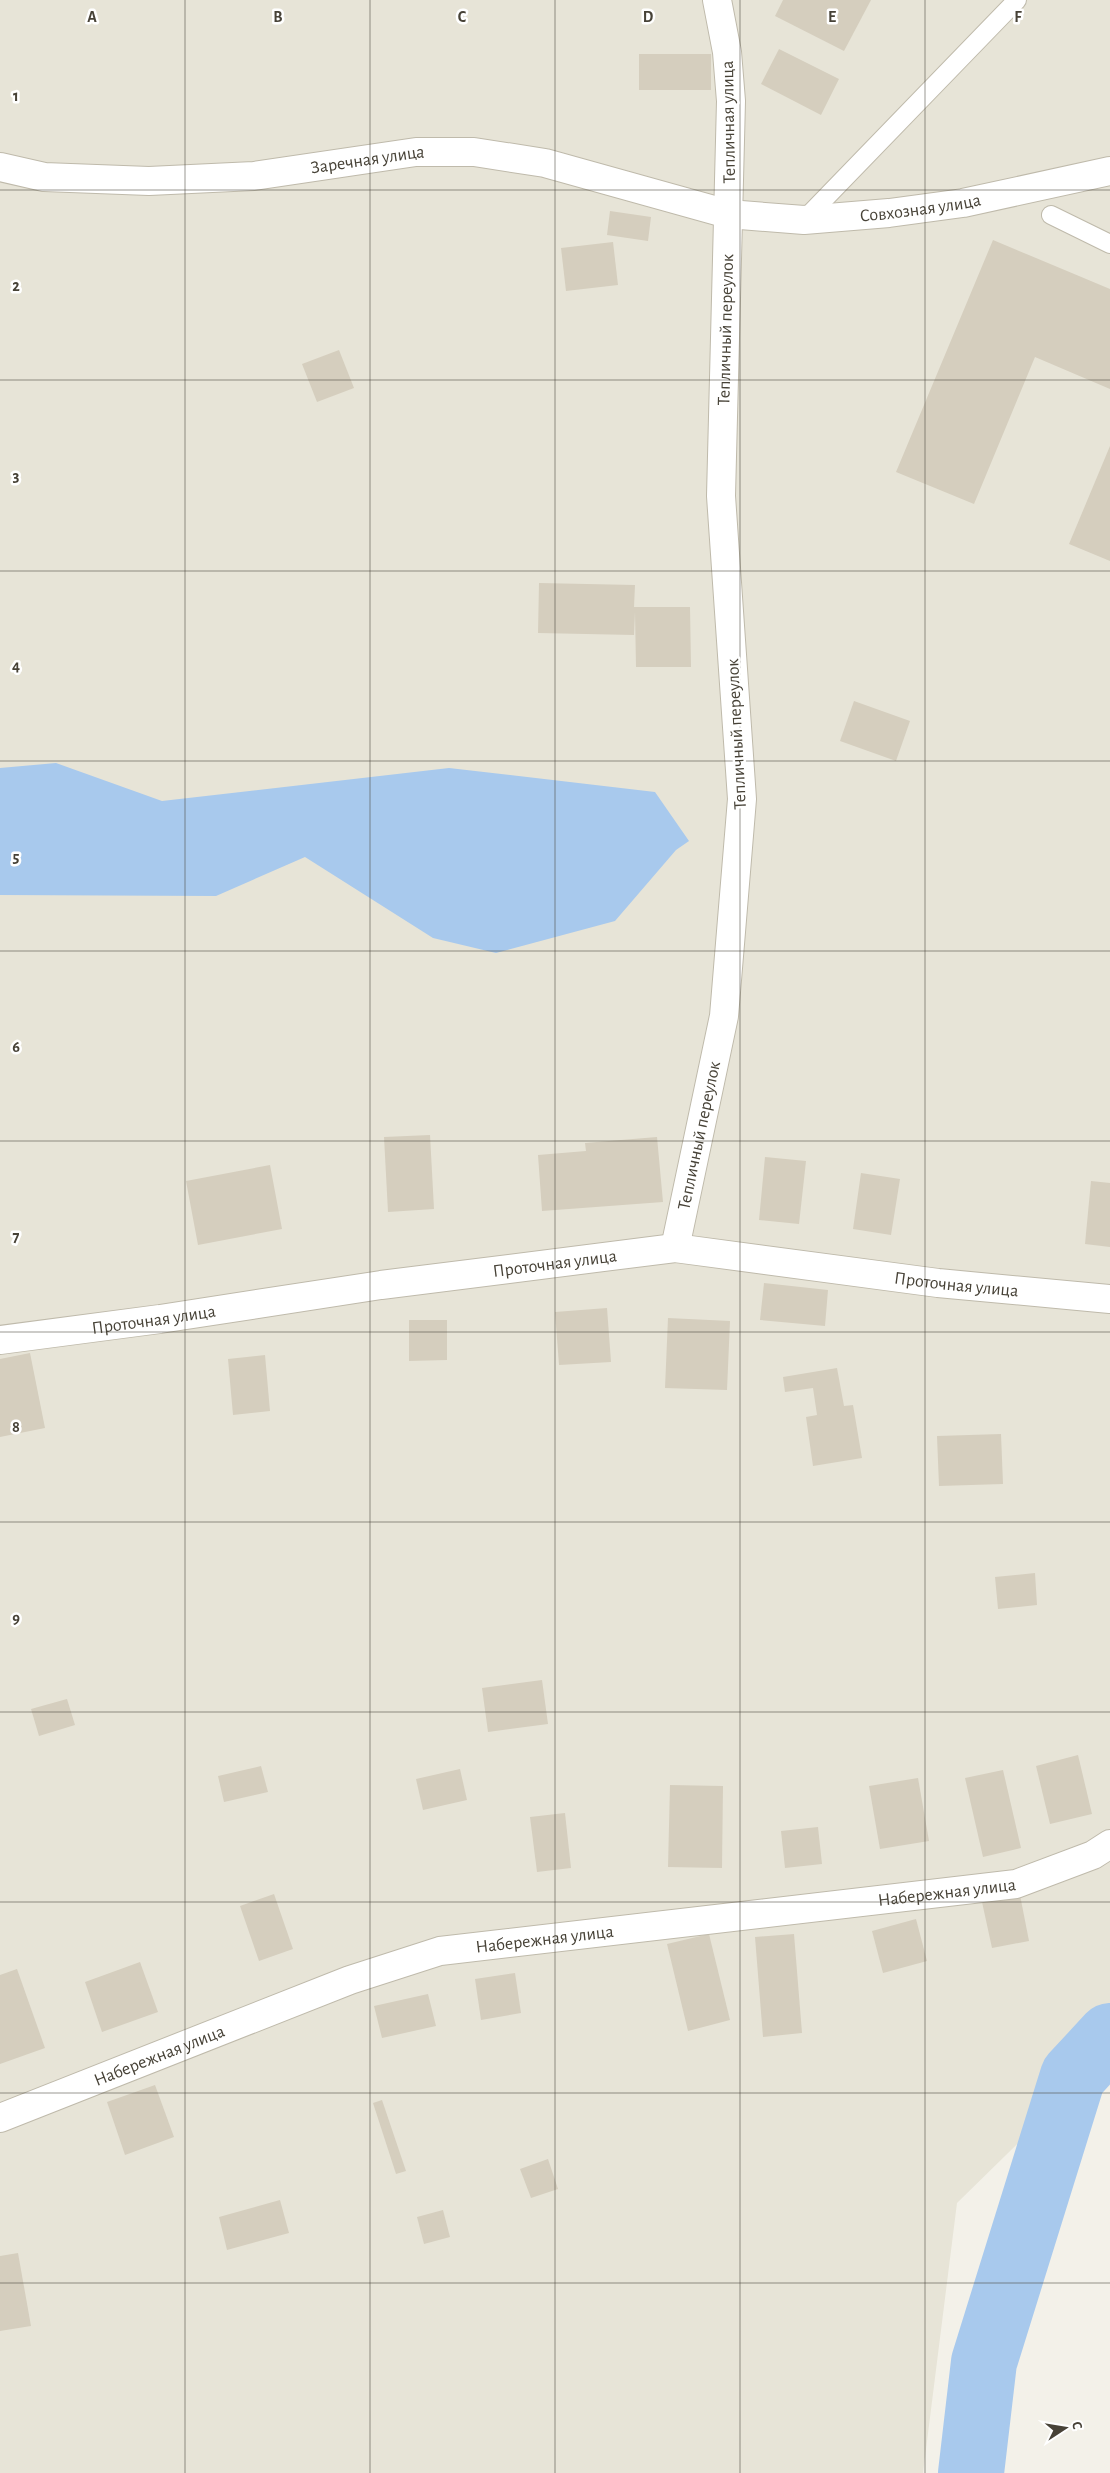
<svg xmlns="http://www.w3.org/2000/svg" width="1110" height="2473" viewBox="0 0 1110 2473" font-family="'Alegreya Sans',sans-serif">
  <rect width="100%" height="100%" fill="#f3f1e9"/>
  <polygon fill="#e7e4d7" points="0,0 1110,0 1110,2053 957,2203 923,2473 0,2473"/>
  <polygon fill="#a8c9ed" points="56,763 162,801 449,768 655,792 689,841 676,850 615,921 496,953 433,938 305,857 216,896 0,895 0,768"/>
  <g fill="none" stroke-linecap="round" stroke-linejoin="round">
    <polyline stroke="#a8c9ed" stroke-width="66" points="971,2473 984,2362 1073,2076 1110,2036"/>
  </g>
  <g fill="#d5cebe">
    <polygon points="783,0 871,0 844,51 775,16"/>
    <polygon points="779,49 839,79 821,115 761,84"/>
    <rect x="639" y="54" width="72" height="36"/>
    <polygon points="610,211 651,217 648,241 607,235"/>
    <polygon points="993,240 1110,289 1110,389 1035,357 974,504 896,472"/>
    <polygon points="613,242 618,285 566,291 561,248"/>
    <polygon points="339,350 354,388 317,402 302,364"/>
    <polygon points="1110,446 1110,561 1069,544"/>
    <polygon points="539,583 635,585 634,607 690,607 691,667 636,667 635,612 634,635 538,633"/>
    <polygon points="854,701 910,721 896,761 840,741"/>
    <polygon points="430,1135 434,1209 388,1212 384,1137"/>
    <polygon points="657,1137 663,1202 542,1211 538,1155 586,1151 585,1143"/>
    <polygon points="765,1157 806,1161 799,1224 759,1220"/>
    <polygon points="270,1165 282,1229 198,1245 186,1181"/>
    <polygon points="861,1173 900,1179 891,1235 853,1229"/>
    <polygon points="1091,1181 1110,1183 1110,1247 1085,1244"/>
    <polygon points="764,1283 828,1290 825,1326 760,1320"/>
    <polygon points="607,1308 611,1362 559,1365 555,1312"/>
    <polygon points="668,1318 730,1321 727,1390 665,1388"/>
    <polygon points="409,1320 447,1320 447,1360 409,1361"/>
    <polygon points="30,1353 45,1428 0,1437 0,1359"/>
    <polygon points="265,1355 270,1411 233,1415 228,1359"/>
    <polygon points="837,1368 844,1406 853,1405 862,1458 813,1466 806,1417 817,1415 813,1388 785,1392 783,1377"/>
    <polygon points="1001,1434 1003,1484 939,1486 937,1436"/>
    <polygon points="1035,1573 1037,1605 998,1609 995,1577"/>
    <polygon points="542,1680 548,1724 488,1732 482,1688"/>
    <polygon points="67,1699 75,1725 39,1736 31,1709"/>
    <polygon points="1078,1755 1092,1814 1050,1824 1036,1766"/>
    <polygon points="261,1766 268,1792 224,1802 218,1776"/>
    <polygon points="460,1769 467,1800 423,1810 416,1779"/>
    <polygon points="1003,1770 1021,1848 983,1857 965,1778"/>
    <polygon points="918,1778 929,1841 880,1849 869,1786"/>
    <polygon points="670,1785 723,1786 722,1868 668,1867"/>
    <polygon points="565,1813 571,1868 537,1872 530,1817"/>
    <polygon points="818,1827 822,1864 785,1868 781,1831"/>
    <polygon points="274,1894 293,1949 259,1961 240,1906"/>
    <polygon points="1020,1895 1029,1941 992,1948 982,1902"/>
    <polygon points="916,1919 927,1961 883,1973 872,1931"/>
    <polygon points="709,1934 730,2020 688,2031 667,1944"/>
    <polygon points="794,1934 802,2033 763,2037 755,1937"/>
    <polygon points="140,1962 158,2012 102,2032 85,1982"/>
    <polygon points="17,1969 45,2048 0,2064 0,1975"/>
    <polygon points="515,1973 521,2013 481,2020 475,1979"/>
    <polygon points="428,1994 436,2026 382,2038 374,2006"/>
    <polygon points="155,2085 174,2137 125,2155 107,2102"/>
    <polygon points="382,2100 406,2171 396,2174 373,2103"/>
    <polygon points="548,2159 558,2189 531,2198 520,2169"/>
    <polygon points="280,2200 289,2233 227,2250 219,2217"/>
    <polygon points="443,2210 450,2237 424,2244 417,2217"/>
    <polygon points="18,2253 31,2326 0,2331 0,2256"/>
  </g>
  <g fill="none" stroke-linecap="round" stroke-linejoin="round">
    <defs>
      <g id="lane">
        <polyline points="1051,215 1110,244"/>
        <polyline points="804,220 1017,0"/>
      </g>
      <g id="street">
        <path id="s1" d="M 0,167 L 44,177 L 149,181 L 254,176 L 416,152 L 474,152 L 545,163 L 728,214 L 804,220 L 889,213 L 963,203 L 1110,171"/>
        <path id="s2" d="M 675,1248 L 724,1016 L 742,799 L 721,496 L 731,101 L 727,52 L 717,0"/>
        <path id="s3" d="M 0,1340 L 160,1319 L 381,1285 L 675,1248 L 938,1283 L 1110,1299"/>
        <path id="s4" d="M 0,2118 L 350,1980 L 440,1951 L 1016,1884 L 1093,1855 L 1110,1844"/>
      </g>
    </defs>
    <use href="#lane" stroke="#bfbaab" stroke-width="20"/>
    <use href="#street" stroke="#bfbaab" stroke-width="30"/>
    <use href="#lane" stroke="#fff" stroke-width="18"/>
    <use href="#street" stroke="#fff" stroke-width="28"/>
  </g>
  <path fill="none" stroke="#474237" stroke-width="1" stroke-opacity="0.55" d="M 185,0 L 185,2473M 370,0 L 370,2473M 555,0 L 555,2473M 740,0 L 740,2473M 925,0 L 925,2473M 0,190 L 1110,190M 0,380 L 1110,380M 0,571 L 1110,571M 0,761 L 1110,761M 0,951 L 1110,951M 0,1141 L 1110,1141M 0,1332 L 1110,1332M 0,1522 L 1110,1522M 0,1712 L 1110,1712M 0,1902 L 1110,1902M 0,2093 L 1110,2093M 0,2283 L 1110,2283"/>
  <g text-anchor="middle" stroke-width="5" stroke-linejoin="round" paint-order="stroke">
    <g font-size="18" fill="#474237" stroke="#fff">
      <text transform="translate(728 122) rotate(-91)" y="6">Тепличная улица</text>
      <text dy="6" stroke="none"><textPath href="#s1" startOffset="370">Заречная улица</textPath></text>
      <text dy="6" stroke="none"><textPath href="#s1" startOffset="932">Совхозная улица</textPath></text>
      <text dy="6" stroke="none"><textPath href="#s2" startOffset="925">Тепличный переулок</textPath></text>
      <text transform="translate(736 734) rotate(-93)" y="6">Тепличный переулок</text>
      <text dy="6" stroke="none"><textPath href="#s2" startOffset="115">Тепличный переулок</textPath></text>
      <text dy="6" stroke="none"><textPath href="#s3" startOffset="560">Проточная улица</textPath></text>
      <text dy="6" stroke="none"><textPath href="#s3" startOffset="965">Проточная улица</textPath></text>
      <text dy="6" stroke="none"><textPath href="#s3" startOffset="155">Проточная улица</textPath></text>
      <text dy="6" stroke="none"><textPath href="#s4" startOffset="981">Набережная улица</textPath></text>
      <text dy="6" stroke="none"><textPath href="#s4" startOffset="576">Набережная улица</textPath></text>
      <text dy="6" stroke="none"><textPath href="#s4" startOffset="171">Набережная улица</textPath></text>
    </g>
  </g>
  <g font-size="16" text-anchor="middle" font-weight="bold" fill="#474237" stroke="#fff" stroke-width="5" stroke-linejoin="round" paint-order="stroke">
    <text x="92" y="22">A</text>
    <text x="278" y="22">B</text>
    <text x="462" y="22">C</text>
    <text x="648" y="22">D</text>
    <text x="832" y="22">E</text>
    <text x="1018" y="22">F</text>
    <text x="16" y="101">1</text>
    <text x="16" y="291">2</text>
    <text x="16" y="481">3</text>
    <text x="16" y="671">4</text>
    <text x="16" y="862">5</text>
    <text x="16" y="1052">6</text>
    <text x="16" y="1242">7</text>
    <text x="16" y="1432">8</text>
    <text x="16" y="1623">9</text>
  </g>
  <g transform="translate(1065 2428) rotate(78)" stroke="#ffffff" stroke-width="4" paint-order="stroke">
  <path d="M0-4L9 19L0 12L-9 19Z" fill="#474237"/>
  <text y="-8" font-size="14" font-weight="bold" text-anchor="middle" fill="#474237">С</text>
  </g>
</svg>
